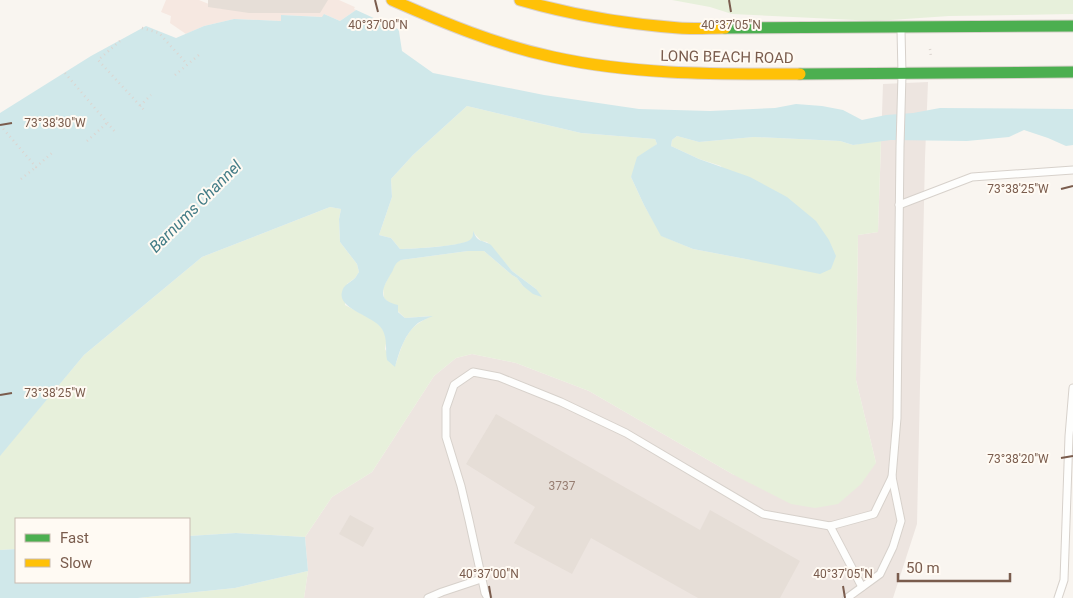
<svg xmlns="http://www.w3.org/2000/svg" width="1073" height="598" viewBox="0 0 1073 598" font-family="Roboto,sans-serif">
  <rect width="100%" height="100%" fill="#f9f5f0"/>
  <polygon fill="#f6e8e1" points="166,0 199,0 221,9 225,0 339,0 357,8 356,10 340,21 324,14 323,17 282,15 281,21 234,19 204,26 186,34 170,23 171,16 161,12"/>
  <polygon fill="#ede5e0" points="928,82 925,158 917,524 893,598 304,598 308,571 305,537 332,497 372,472 434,376 456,358 472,354 516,363 589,391 734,475 876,463 856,380 858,235 878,232 883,84"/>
  <g fill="#e7f0db">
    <polygon points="672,0 1073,0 1073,14 949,16 876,21 732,14 710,7"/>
    <path d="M 467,106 L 581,133 L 655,139 L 657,144 L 648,151 L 631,177 L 644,205 L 662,236 L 693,249 L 751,260 L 721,166 L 699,159 L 671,146 L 672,140 L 677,136 L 699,142 L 754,137 L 840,141 L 853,145 L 881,140 L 878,232 L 858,235 L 856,380 L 876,463 L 861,484 L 838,504 L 815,508 L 791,504 L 734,475 L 589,391 L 516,363 L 472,354 L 456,358 L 434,376 L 372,472 L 332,497 L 305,537 L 236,533 L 189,536 L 189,519 L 16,519 L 16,549 L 0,550 L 0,455 L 84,355 L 202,257 L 330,207 L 341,209 L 339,219 L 340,242 L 357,264 L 359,272 L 355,278 L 347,284 L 345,305 L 375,321 L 382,328 L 387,338 L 385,349 L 395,366 C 399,355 403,339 411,330 C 417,323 424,320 431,316 L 405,318 L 384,298 L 383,288 L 396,262 L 401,260 L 468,251 L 484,251 L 512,275 L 517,278 L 523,286 L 536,289 L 512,271 L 487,242 L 481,241 L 473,232 C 473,235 473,238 471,240 C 464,246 411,249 400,249 L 391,238 L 379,235 L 392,197 L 391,179 L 413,155 Z"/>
    <polygon points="308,571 304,598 138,598 235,588"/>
  </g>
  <g fill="#d0e8ea">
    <path d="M 361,0 L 398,25 L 402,51 L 433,73 L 544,95 L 639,109 L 710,111 L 775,108 L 796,104 L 822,106 L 843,110 L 862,120 L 886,115 L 913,113 L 940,108 L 1073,109 L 1073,145 L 1066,146 L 1048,138 L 1024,130 L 1009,137 L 967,141 L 891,140 L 853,145 L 840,141 L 754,137 L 699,142 L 677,136 L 672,140 L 671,146 L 699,159 L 750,177 L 787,197 L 816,221 L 829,240 L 836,256 L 831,269 L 820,274 L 751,260 L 693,249 L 661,236 L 644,205 L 631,177 L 637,157 L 657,144 L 655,139 L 581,133 L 467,106 L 413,155 L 391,179 L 392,197 L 379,235 L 391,238 L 400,249 C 411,249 466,246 471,239 C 473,237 473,234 473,231 C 475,235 477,240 482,241 C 486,243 487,242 491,245 L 512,271 L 536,289 L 542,297 L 533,294 L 523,286 L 517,278 L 512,275 L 484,251 L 468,251 L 401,260 C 395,263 395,266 392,272 C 383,287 375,300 398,305 L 398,312 L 405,318 L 433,316 C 428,318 423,320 418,323 C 405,333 399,352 395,367 L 387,360 C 385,349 388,339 382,329 C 374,316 337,309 342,292 C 343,285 350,283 355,278 C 356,277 358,273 359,272 L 357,264 L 340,242 L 339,219 L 341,209 L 330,207 L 202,257 L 84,355 L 0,456 L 0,113 L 91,56 L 146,26 L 176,38 L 204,26 L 234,19 L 281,21 L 281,15 L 322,17 L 324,14 L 340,21 L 356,10 Z"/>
    <polygon points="236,533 305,537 308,571 235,588 138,598 0,598 0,550 16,549 16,582 189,582 189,536"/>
  </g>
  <polygon fill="#f9f5f0" points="358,0 412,0 401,25 402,31 354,9"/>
  <g fill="#e6ded7">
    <polygon points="208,0 328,0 320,13 249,13 208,7"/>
    <polygon points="496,414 700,530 710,510 800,561 780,598 698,598 591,538 572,574 514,543 535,507 466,464"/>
    <polygon points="350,515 374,528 363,547 339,534"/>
  </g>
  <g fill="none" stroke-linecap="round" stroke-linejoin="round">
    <defs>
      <g id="lane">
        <polyline points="899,205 972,177 1073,170"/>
        <polyline points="830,526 862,587"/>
        <polyline points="428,598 442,592 481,579"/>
        <polyline points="488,598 485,593 469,520 461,486 446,437 446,408 454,385 473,372 499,377 561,402 626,433 763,514 830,526 874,514 892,477"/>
        <polyline points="847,598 880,574 893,547 901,521 892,477 897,418 900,147 902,74 901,30"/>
        <polyline points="1058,598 1064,580 1069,436 1073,388"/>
      </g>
      <g id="fast">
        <polyline points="725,28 1073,26"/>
        <polyline points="800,74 1073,72"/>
      </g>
      <g id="slow">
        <path d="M 392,0 C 444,23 497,45 553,57 C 634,75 717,74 800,74"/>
        <path d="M 520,0 C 572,15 625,24 679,28 C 694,29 709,28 725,28"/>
      </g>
    </defs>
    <use href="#lane" stroke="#d7d1cb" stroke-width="9"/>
    <use href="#fast" stroke="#dad1cc" stroke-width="13"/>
    <use href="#slow" stroke="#dad1cc" stroke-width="13"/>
    <g stroke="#dcd5d0" stroke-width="2.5" stroke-dasharray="1 4" stroke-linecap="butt">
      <polyline points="142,28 159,33 187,64"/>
      <polyline points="120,41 98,60 145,111"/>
      <polyline points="930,49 931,57"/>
      <polyline points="65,73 116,133"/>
      <polyline points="175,75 200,54"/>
      <polyline points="140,106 151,95"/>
      <polyline points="0,125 36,167 53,152"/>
      <polyline points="87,141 107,123"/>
      <polyline points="21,179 36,167"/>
    </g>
    <use href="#lane" stroke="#fefefd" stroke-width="7"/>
    <use href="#fast" stroke="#4caf50" stroke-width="11"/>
    <use href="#slow" stroke="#ffc107" stroke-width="11"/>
  </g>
  <path fill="none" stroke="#7a5c4d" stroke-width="2" d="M 375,0 L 378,12M 729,0 L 731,12M 0,125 L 12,123M 1061,189 L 1073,186M 0,395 L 12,393M 1061,458 L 1073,456M 489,586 L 491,598M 843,586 L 845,598"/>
  <g text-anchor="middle" stroke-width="4" stroke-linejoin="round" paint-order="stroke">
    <g font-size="12" fill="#977e72">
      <text x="562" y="490">3737</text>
    </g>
    <g font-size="15" fill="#7a5c4d" stroke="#fffaf3">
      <text transform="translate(727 57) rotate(1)" y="5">LONG BEACH ROAD</text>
    </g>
    <g font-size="16" font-style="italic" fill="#437c86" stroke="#fffaf3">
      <text transform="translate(195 206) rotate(-45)" y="6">Barnums Channel</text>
    </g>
  </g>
  <g font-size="12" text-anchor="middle" fill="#7a5c4d" stroke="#fffaf3" stroke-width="4" stroke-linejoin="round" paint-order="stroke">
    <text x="378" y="29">40°37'00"N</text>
    <text x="731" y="29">40°37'05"N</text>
    <text x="55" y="127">73°38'30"W</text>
    <text x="1018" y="193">73°38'25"W</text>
    <text x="55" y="397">73°38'25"W</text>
    <text x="1018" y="463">73°38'20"W</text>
    <text x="489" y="578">40°37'00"N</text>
    <text x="843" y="578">40°37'05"N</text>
  </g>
  <rect x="15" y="518" width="175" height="65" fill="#fffaf3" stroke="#cabbb1"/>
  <rect x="25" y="534" width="25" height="8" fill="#4caf50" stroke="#cabbb1"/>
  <text x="60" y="543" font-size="15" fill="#7a5c4d">Fast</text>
  <rect x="25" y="559" width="25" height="8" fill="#ffc107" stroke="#cabbb1"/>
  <text x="60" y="568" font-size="15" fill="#7a5c4d">Slow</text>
  <path d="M898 573v8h112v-8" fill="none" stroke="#7a5c4d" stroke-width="2.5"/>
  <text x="906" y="573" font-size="15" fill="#7a5c4d" stroke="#fffaf3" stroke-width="4" paint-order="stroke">50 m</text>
</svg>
